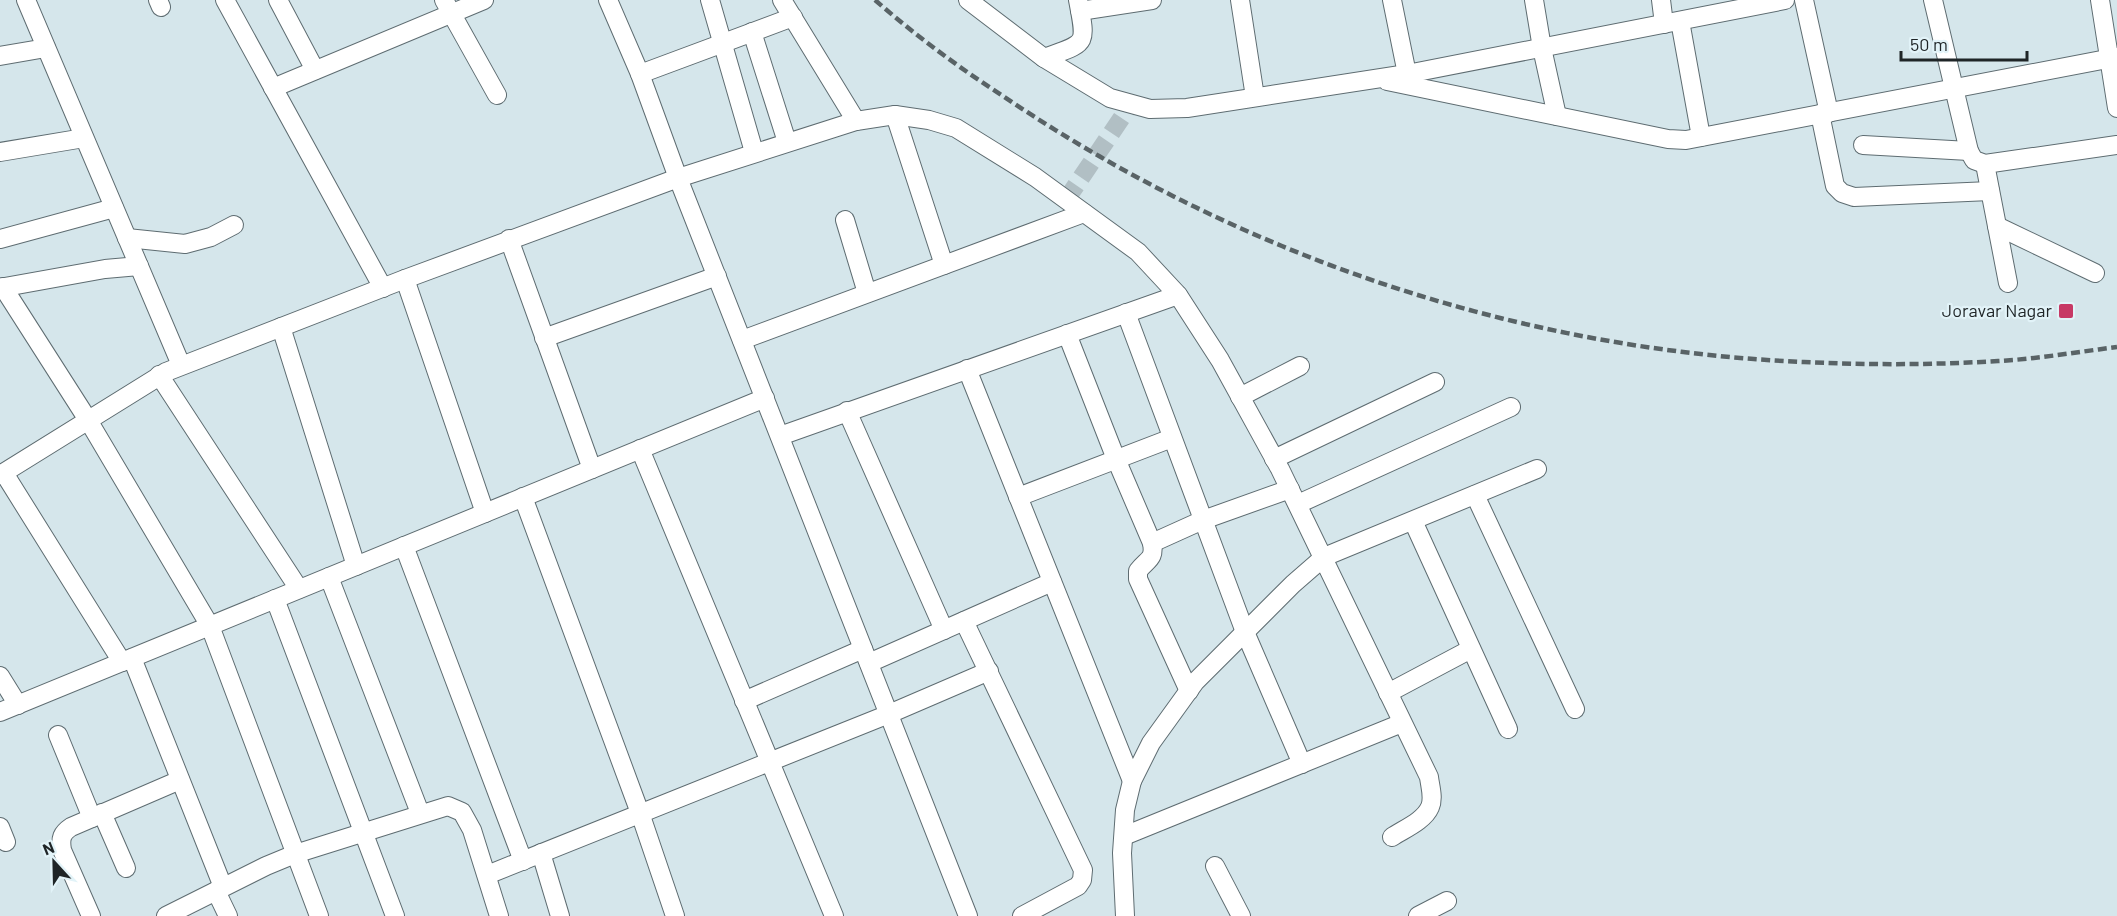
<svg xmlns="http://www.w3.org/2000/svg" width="2117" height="916" viewBox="0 0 2117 916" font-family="Barlow,sans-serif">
  <rect width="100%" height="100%" fill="#d5e6eb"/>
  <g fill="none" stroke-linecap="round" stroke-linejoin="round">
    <polyline stroke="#b1bfc4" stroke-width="18" stroke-dasharray="18 9" stroke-linecap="butt" points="1066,200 1131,104"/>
    <defs>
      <g id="minor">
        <polyline points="26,0 181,365"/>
        <polyline points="158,0 161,7"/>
        <polyline points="225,0 383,288"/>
        <polyline points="278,0 315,70"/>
        <polyline points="444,0 497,95"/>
        <polyline points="608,0 640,74 678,178 968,916"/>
        <polyline points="710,0 754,152"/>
        <polyline points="782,0 856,121"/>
        <polyline points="968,0 1044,58 1110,98 1150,109 1187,108 1407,74 1785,0"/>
        <polyline points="1240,0 1255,97"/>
        <polyline points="1392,0 1407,74"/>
        <polyline points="1534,0 1542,48 1557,116"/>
        <polyline points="1661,0 1664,24"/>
        <polyline points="1804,0 1829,113"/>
        <polyline points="1933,0 1969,151 1974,160 1985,164 2117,145"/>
        <polyline points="2100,0 2117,108"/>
        <polyline points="1080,11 1152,0"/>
        <polyline points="1680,21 1701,137"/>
        <polyline points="752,32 787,142"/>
        <polyline points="0,56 46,48"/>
        <path d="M 1044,58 C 1087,42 1087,47 1078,0"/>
        <polyline points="640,74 793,17"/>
        <polyline points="1387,81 1668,139 1686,140 2117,57"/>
        <polyline points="273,88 484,0"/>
        <polyline points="1820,114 1835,186 1842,193 1854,197 1990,191"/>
        <polyline points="895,115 944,265"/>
        <polyline points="1863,145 1969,151"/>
        <polyline points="0,152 84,138"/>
        <polyline points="1985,164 2008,283"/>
        <polyline points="845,220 867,293"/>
        <polyline points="1997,226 2095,273"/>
        <polyline points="127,238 185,244 211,237 234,225"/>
        <polyline points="0,239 114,208"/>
        <polyline points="509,239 592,469"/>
        <polyline points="405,279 485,513"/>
        <polyline points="3,287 88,420 210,626 319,916"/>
        <polyline points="0,288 105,269 139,266"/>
        <polyline points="1126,313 1245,632 1302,764"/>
        <polyline points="281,327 356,566"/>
        <path d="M 1067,334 L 1116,459 L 1152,543 C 1155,560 1147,559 1138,571 L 1138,579 L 1189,691"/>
        <polyline points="544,338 717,276"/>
        <polyline points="742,340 1084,213"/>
        <polyline points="967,369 1132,781"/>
        <polyline points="159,375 299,589"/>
        <polyline points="1240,397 1300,366"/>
        <polyline points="847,411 944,630"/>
        <polyline points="780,436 1178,295"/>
        <polyline points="640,449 834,916"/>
        <polyline points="1274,459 1435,382"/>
        <polyline points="4,473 122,662"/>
        <path d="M 0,475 L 166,372 L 405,279 L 678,178 L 856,121 L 895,115 L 929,120 L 956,128 L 1035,177 L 1138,252 L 1178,295 L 1220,360 L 1280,469 L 1429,777 C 1430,786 1434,798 1430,807 C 1424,821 1404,829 1392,837"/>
        <polyline points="1475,495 1575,709"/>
        <polyline points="523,497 640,813 675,916"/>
        <polyline points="1018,497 1172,438"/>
        <polyline points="1298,504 1511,407"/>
        <polyline points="1413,521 1508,729"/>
        <polyline points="1152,543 1203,520 1290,489"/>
        <polyline points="404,546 523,861"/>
        <polyline points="329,577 420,813"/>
        <polyline points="275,599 395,916"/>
        <polyline points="964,621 1083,870 1082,880 1078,886 1022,916"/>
        <polyline points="132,658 223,887"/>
        <polyline points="869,663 1052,582"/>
        <polyline points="0,676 18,705"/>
        <polyline points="1388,693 1471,649"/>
        <polyline points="744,701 863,649"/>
        <polyline points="0,712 765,398"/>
        <polyline points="58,735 92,818"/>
        <polyline points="102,813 126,868"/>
        <polyline points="0,827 6,842"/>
        <polyline points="1124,836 1402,723"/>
        <polyline points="541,853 560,916"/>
        <polyline points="1215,866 1241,916"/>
        <polyline points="487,875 889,714 989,671"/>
        <polyline points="216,891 228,916"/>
        <path d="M 91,916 L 62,850 C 60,838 62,833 71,827 L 180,780"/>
        <polyline points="166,916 266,866 295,854 448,806 462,812 472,830 499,916"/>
        <polyline points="1125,916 1122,853 1125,810 1132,781 1151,743 1195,682 1293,584 1324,557 1537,469"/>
        <polyline points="1418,916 1447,901"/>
      </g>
    </defs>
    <use href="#minor" stroke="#5e6c71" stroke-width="20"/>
    <use href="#minor" stroke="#fff" stroke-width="18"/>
    <path stroke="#596366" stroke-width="4.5" stroke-dasharray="9 4.5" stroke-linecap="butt" d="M 875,0 C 915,35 958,67 1003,96 C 1239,256 1519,350 1804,362 C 1868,365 1933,365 1998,361 C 2037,359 2077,352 2117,347"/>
  </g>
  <rect fill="#c73965" stroke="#e2f3f8" stroke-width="2" x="2058" y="303" width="16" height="16" rx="3"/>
  <g text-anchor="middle" stroke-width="4.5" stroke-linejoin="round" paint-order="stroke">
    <g font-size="18" fill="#1f2527" stroke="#e2f3f8" text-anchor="end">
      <text x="2052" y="317">Joravar Nagar</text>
    </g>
  </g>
  <g transform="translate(54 862) rotate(338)" stroke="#e2f3f8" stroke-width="4.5" paint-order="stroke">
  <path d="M0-4.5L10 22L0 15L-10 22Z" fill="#1f2527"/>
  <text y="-9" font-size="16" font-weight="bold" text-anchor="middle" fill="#1f2527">N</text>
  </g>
  <path d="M1901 51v9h126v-9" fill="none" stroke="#1f2527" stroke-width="3"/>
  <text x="1910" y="51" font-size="18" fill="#1f2527" stroke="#e2f3f8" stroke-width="4.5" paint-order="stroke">50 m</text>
</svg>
